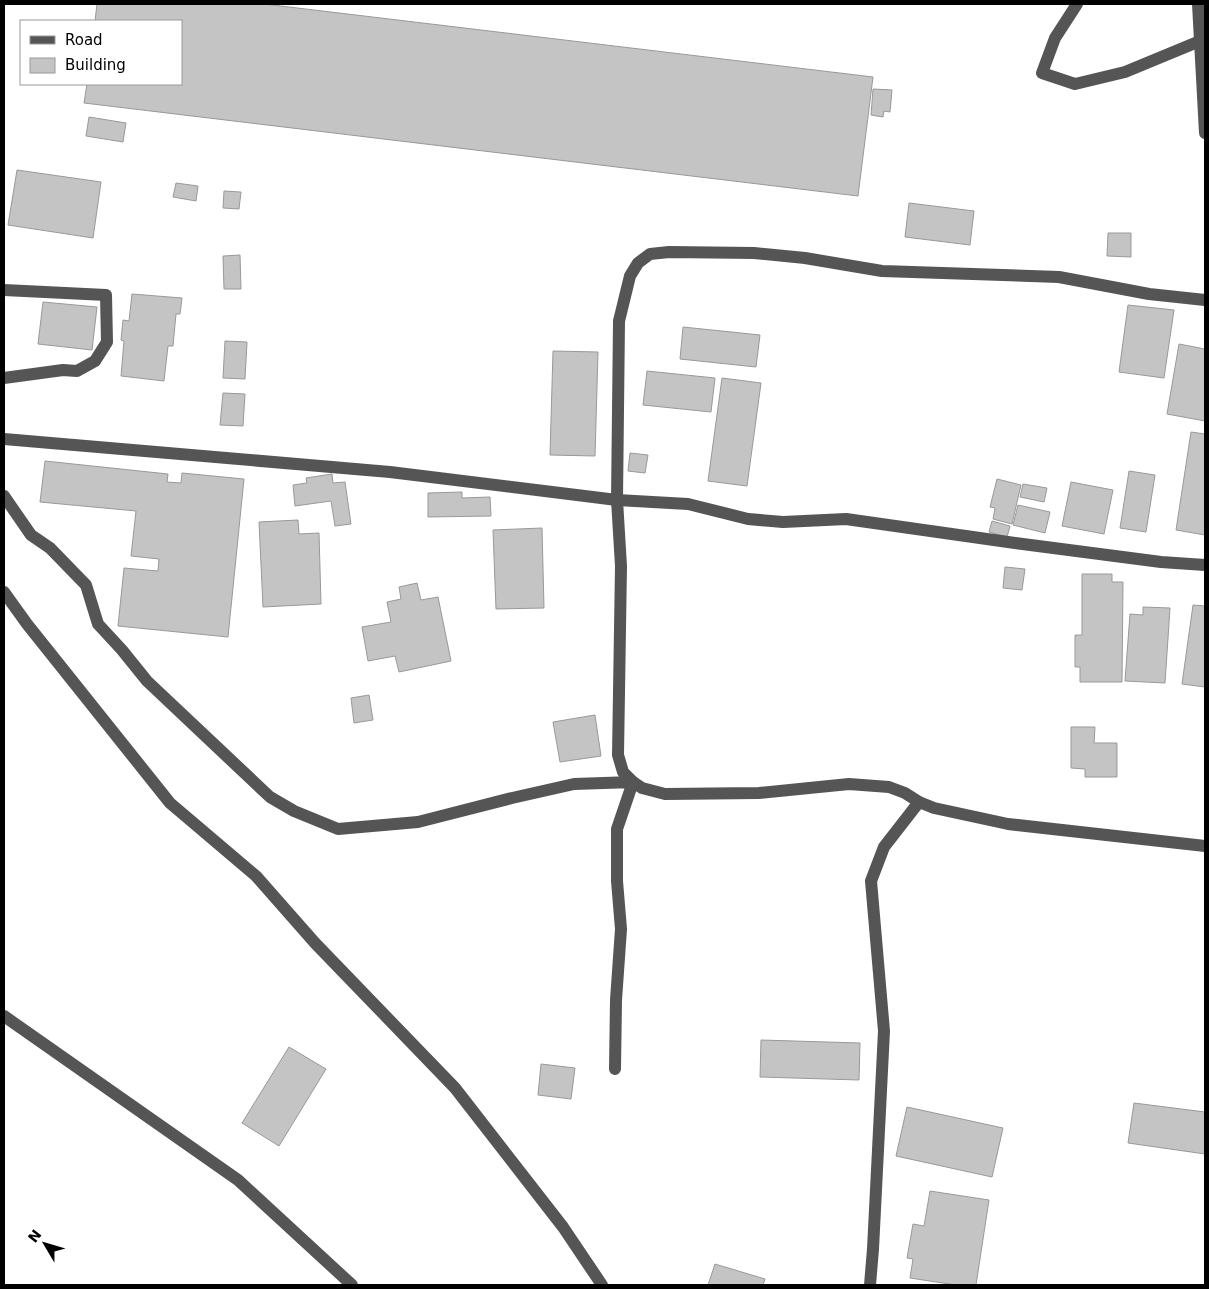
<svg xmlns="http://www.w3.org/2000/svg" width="1209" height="1289" viewBox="0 0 1209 1289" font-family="'DejaVu Sans',sans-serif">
  <rect width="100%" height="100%" fill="#fff"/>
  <g fill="#c4c4c4" stroke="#999">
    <polygon points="97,4 264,4 873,77 858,196 84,103 87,84 181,84 181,21 95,21"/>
    <polygon points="873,89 892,90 890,112 884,111 883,117 871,115"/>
    <polygon points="89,117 126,123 123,142 86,136"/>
    <polygon points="17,170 101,182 93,238 8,225"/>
    <polygon points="176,183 198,186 196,201 173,197"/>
    <polygon points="224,191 241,192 239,209 223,208"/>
    <polygon points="909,203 974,211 970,245 905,237"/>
    <polygon points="1108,233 1131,233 1131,257 1107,256"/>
    <polygon points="240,255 241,289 224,289 223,256"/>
    <polygon points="132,294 182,298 180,314 176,314 173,346 168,346 164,381 121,376 124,341 121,340 123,320 129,321"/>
    <polygon points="43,302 97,307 92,350 38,344"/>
    <polygon points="1128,305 1174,310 1164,378 1119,372"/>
    <polygon points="683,327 760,335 756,367 680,359"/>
    <polygon points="225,341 247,342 245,379 223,378"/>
    <polygon points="1179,344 1205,349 1205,421 1167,414"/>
    <polygon points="553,351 598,352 595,456 550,455"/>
    <polygon points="647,371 715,378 711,412 643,405"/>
    <polygon points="722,378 761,383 747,486 708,481"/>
    <polygon points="223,393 245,394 243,426 220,425"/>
    <polygon points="1191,432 1205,434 1205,535 1176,530"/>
    <polygon points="630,453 648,455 645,473 628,471"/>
    <polygon points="45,461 168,474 167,482 181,483 182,473 244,479 228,637 118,626 124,568 158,571 159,559 131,556 136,511 40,502"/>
    <polygon points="1129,471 1155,475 1146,532 1120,528"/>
    <polygon points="332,474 333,483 345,482 351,524 335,526 331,501 295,506 293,485 307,483 306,478"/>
    <polygon points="997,479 1021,485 1012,524 993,519 995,508 990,507"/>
    <polygon points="1071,482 1113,490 1104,534 1062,526"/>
    <polygon points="1023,484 1047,488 1044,502 1020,497"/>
    <polygon points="462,492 462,498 490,497 491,516 428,517 428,493"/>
    <polygon points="1018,505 1050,512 1045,533 1013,525"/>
    <polygon points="298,520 299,534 319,533 321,604 263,607 259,522"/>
    <polygon points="992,521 1010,526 1007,537 989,532"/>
    <polygon points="542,528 544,608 496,609 493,530"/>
    <polygon points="1005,567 1025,569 1022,590 1003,588"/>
    <polygon points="1082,574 1112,574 1112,582 1123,582 1122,682 1080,682 1080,667 1075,667 1075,635 1082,635"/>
    <polygon points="417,583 421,600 438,597 451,661 399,672 395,656 368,661 362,627 391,622 387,602 401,599 399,587"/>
    <polygon points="1193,605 1205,606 1205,687 1182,684"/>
    <polygon points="1143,607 1170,608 1165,683 1125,681 1130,614 1143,615"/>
    <polygon points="369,695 373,720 354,723 351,698"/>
    <polygon points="595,715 601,756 560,762 553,722"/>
    <polygon points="1071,727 1095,727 1094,743 1117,743 1117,777 1085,777 1085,769 1071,768"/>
    <polygon points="761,1040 860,1043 859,1080 760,1077"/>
    <polygon points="289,1047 326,1069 279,1146 242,1123"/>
    <polygon points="541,1064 575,1068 571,1099 538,1095"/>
    <polygon points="1134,1103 1205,1112 1205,1154 1128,1143"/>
    <polygon points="907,1107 1003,1128 992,1177 896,1156"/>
    <polygon points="930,1191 989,1200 976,1285 956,1285 910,1278 913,1259 907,1258 913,1224 924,1226"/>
    <polygon points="715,1264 765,1279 763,1285 708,1285"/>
  </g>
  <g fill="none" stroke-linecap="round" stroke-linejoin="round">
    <g stroke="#555" stroke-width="12">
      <polyline points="1077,4 1055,38 1042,73 1075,84 1125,72 1200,41 1205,42"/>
      <polyline points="1198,4 1205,133"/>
      <polyline points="4,290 106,295 107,342 95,361 77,371 63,370 4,378"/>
      <polyline points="1205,300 1149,294 1059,277 882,271 805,258 754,253 669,252 650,254 638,263 630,276 619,321 617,500 621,566 618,755 623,772 633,782 642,788 665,794 759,793 849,784 889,787 905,793 919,802 934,808 1008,824 1205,846"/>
      <polyline points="4,439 390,472 617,500 688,504 748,519 783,522 846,519 1015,543 1161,562 1205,565"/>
      <polyline points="4,496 31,535 50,548 86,585 98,624 122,650 147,681 270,797 294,811 338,829 418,822 512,798 574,784 633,782 617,829 617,881 621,929 616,1000 615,1069"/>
      <polyline points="4,592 27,624 170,803 256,876 315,943 455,1088 563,1227 602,1285"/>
      <polyline points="4,1016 238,1180 352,1285"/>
      <polyline points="870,1285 873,1249 884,1031 871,881 884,847 919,802"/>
    </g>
  </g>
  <rect width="1209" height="1289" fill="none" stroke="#000000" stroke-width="10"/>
  <rect x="20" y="20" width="162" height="65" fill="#ffffff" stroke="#999999"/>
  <rect x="30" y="36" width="25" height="8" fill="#555555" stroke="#999999"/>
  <text x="65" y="45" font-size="15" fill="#000000">Road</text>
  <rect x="30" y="58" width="25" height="15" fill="#c4c4c4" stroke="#999999"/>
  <text x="65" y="70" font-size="15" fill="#000000">Building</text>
  <g transform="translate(45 1244) rotate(308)" stroke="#ffffff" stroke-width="4" paint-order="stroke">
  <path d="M0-4L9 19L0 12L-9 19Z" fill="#000000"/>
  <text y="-8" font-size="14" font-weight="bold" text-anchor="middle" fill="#000000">N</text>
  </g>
</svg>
